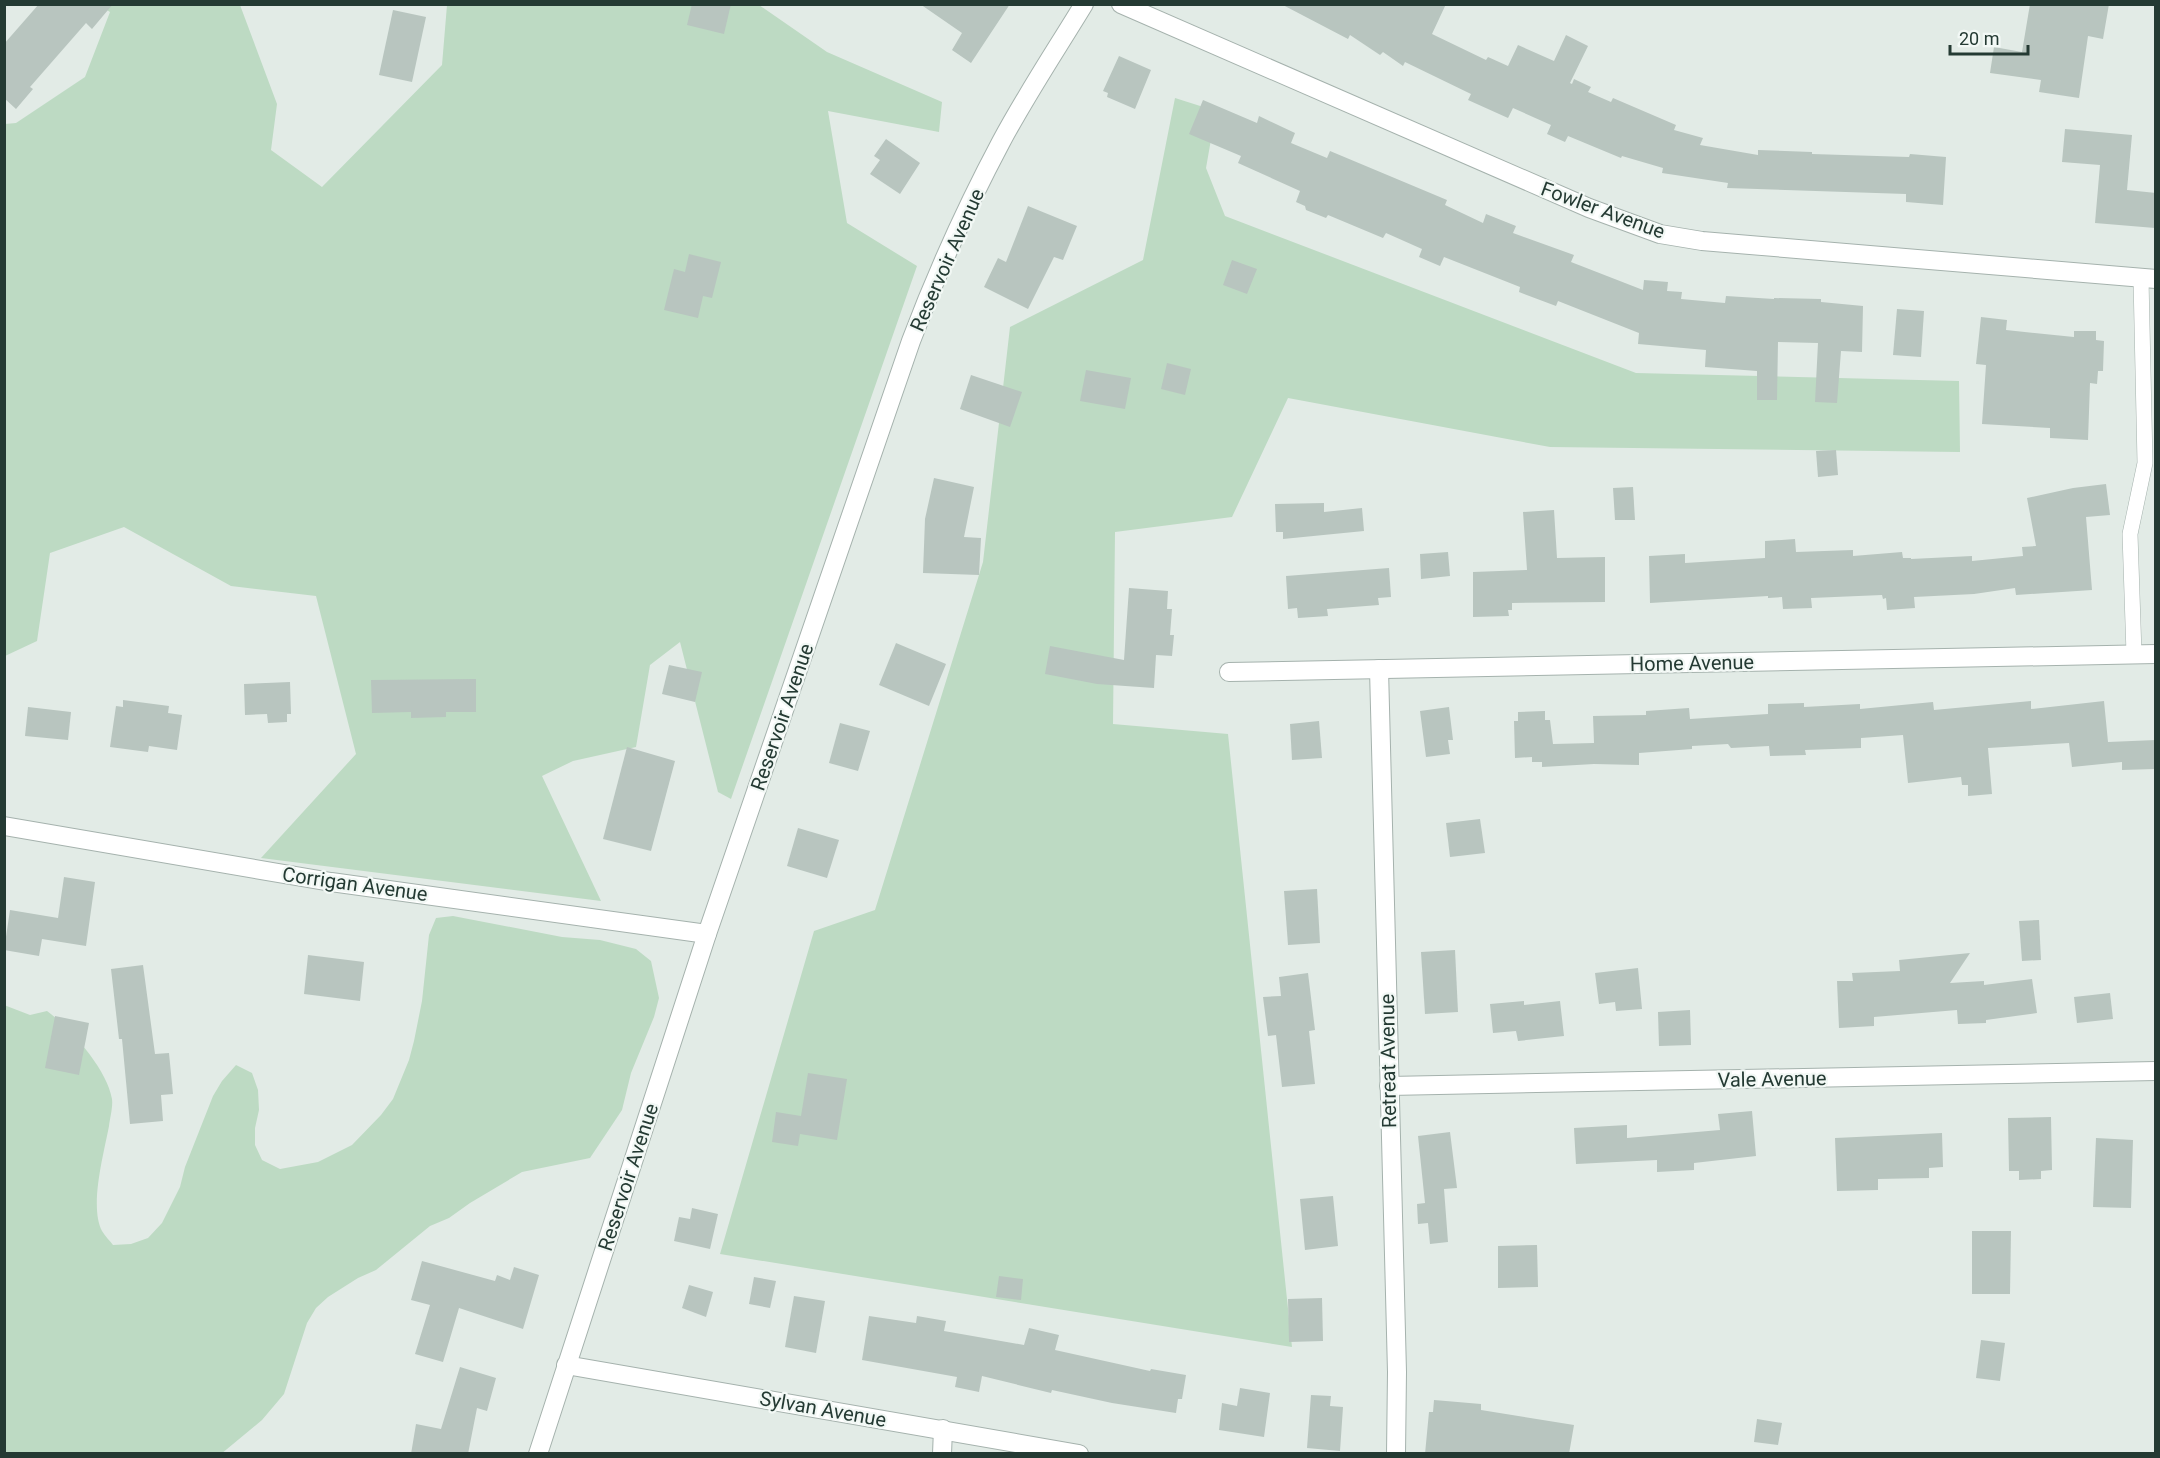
<svg xmlns="http://www.w3.org/2000/svg" width="2160" height="1458" viewBox="0 0 2160 1458" font-family="Roboto,sans-serif">
  <rect width="100%" height="100%" fill="#e2ebe6"/>
  <g fill="#bddac3">
    <polygon points="99,5 240,5 277,104 271,150 322,187 442,65 447,5 759,5 827,52 942,102 939,132 828,111 847,223 917,266 731,799 718,792 680,642 650,665 636,747 573,761 542,776 601,901 261,858 356,754 316,596 231,586 124,527 50,553 37,641 5,656 5,124 16,123 85,77 110,12"/>
    <polygon points="1175,98 1216,111 1206,168 1225,216 1636,373 1959,381 1960,452 1550,447 1288,398 1232,517 1115,532 1113,724 1228,734 1292,1347 720,1254 814,931 875,910 983,562 1010,327 1143,260"/>
    <path d="M 453,916 L 562,937 L 600,940 L 636,949 L 651,961 L 659,998 L 654,1017 L 631,1073 L 622,1110 L 590,1158 L 522,1172 L 470,1203 L 449,1218 L 430,1226 L 376,1270 L 358,1278 L 328,1297 L 316,1308 L 307,1323 L 284,1394 L 262,1420 L 221,1454 L 5,1453 L 4,1005 L 30,1015 L 47,1011 C 71,1029 107,1069 112,1099 C 113,1107 110,1118 109,1126 C 104,1153 89,1206 102,1231 C 105,1236 110,1241 113,1245 L 131,1244 L 148,1238 L 162,1223 L 180,1187 L 185,1167 L 213,1096 L 222,1081 L 236,1065 L 252,1073 L 258,1090 L 259,1110 L 255,1128 L 255,1145 L 262,1160 L 280,1169 L 318,1162 L 352,1145 L 381,1115 L 393,1099 L 409,1060 L 414,1041 L 422,1001 L 429,935 L 436,918 Z"/>
  </g>
  <g fill="#b8c5bf">
    <polygon points="39,4 113,4 92,29 86,23 30,87 33,89 16,109 4,98 4,44"/>
    <polygon points="692,4 731,4 724,34 687,25"/>
    <polygon points="920,4 1010,4 971,63 952,50 962,33"/>
    <polygon points="1281,4 1446,4 1432,34 1486,60 1488,57 1508,66 1518,45 1554,61 1566,35 1588,46 1570,83 1572,84 1574,79 1591,87 1588,92 1611,102 1613,98 1676,125 1674,130 1703,138 1700,145 1758,155 1758,150 1812,152 1812,154 1909,157 1910,154 1946,157 1943,205 1906,202 1906,194 1727,188 1728,183 1662,173 1663,168 1622,156 1621,158 1568,136 1565,142 1547,134 1551,125 1513,108 1508,118 1468,100 1471,94 1405,62 1403,66 1383,52 1380,55 1350,35 1348,39"/>
    <polygon points="2030,4 2109,4 2103,39 2088,36 2079,98 2039,92 2041,80 1990,73 1994,47 2022,52"/>
    <polygon points="393,10 426,17 412,82 379,75"/>
    <polygon points="1119,56 1151,70 1135,109 1107,97 1108,93 1103,91"/>
    <polygon points="1203,100 1257,123 1259,116 1295,133 1291,143 1327,158 1330,151 1447,200 1445,205 1483,223 1486,214 1516,226 1513,233 1574,255 1571,262 1643,290 1644,280 1668,282 1667,291 1682,292 1681,299 1725,303 1726,296 1774,299 1774,298 1821,299 1821,302 1863,306 1862,352 1841,351 1837,403 1815,402 1818,343 1778,342 1777,400 1757,400 1757,371 1705,367 1706,350 1638,344 1639,333 1558,301 1556,306 1519,292 1520,287 1444,257 1440,266 1419,257 1422,249 1386,233 1383,238 1328,215 1326,218 1306,210 1305,206 1296,202 1300,191 1238,163 1241,156 1189,134"/>
    <polygon points="2065,129 2132,135 2127,190 2156,193 2155,228 2095,223 2100,165 2062,162"/>
    <polygon points="886,139 920,163 900,194 870,174 880,160 874,156"/>
    <polygon points="1028,206 1077,226 1063,260 1054,257 1028,309 984,287 998,258 1006,262"/>
    <polygon points="689,254 721,262 712,298 703,296 698,318 664,310 674,269 685,272"/>
    <polygon points="1232,260 1257,269 1247,294 1223,285"/>
    <polygon points="1897,309 1924,311 1921,357 1893,355"/>
    <polygon points="1981,317 2007,320 2006,330 2074,337 2074,331 2096,331 2096,340 2104,341 2103,371 2098,371 2097,384 2090,383 2088,440 2050,438 2050,428 1982,424 1986,365 1976,364"/>
    <polygon points="1167,363 1191,369 1185,395 1161,389"/>
    <polygon points="1086,370 1131,378 1125,409 1080,401"/>
    <polygon points="971,375 1022,392 1010,427 960,409"/>
    <polygon points="1836,450 1838,475 1818,477 1816,451"/>
    <polygon points="934,478 974,487 964,537 981,538 979,575 923,573 925,519"/>
    <polygon points="2106,484 2110,515 2086,517 2092,590 2016,595 2015,588 1974,594 1914,597 1915,608 1887,610 1886,598 1883,599 1882,595 1811,598 1812,608 1783,609 1782,597 1768,598 1768,596 1650,603 1649,556 1685,554 1685,563 1765,558 1765,541 1795,539 1796,552 1853,550 1853,556 1902,552 1903,558 1911,558 1911,559 1972,556 1972,561 2023,556 2022,547 2036,546 2027,498 2073,488"/>
    <polygon points="1633,487 1635,520 1615,520 1613,488"/>
    <polygon points="1324,503 1324,512 1362,508 1364,531 1283,539 1283,532 1276,532 1275,504"/>
    <polygon points="1554,510 1557,558 1605,557 1605,602 1512,603 1512,610 1508,610 1509,616 1473,617 1473,572 1527,570 1523,512"/>
    <polygon points="1448,552 1450,576 1421,579 1420,554"/>
    <polygon points="1389,568 1391,597 1378,598 1379,605 1327,609 1328,616 1298,618 1297,608 1288,609 1286,576"/>
    <polygon points="1129,588 1168,591 1167,609 1172,609 1170,635 1174,635 1172,656 1156,655 1154,688 1097,684 1045,674 1050,646 1124,660"/>
    <polygon points="896,643 946,664 929,706 879,685"/>
    <polygon points="669,665 702,672 695,702 662,694"/>
    <polygon points="476,679 476,712 446,712 446,717 411,718 411,712 372,713 371,680"/>
    <polygon points="290,682 291,714 287,714 287,722 268,723 267,714 245,715 244,684"/>
    <polygon points="123,700 169,706 168,713 182,715 177,750 149,746 148,752 110,747 116,706 123,707"/>
    <polygon points="2031,701 2031,709 2104,701 2108,742 2156,740 2154,769 2122,770 2122,762 2072,767 2069,743 1988,748 1992,794 1968,796 1968,785 1962,785 1961,777 1908,783 1903,735 1861,738 1861,748 1805,750 1806,755 1770,756 1769,746 1731,748 1728,744 1692,746 1692,749 1639,753 1639,765 1594,764 1542,767 1542,762 1532,762 1532,757 1515,758 1514,721 1518,721 1518,712 1545,711 1545,720 1550,720 1553,744 1594,743 1593,716 1646,715 1646,711 1689,708 1690,719 1768,714 1768,704 1804,703 1804,707 1860,704 1860,709 1933,702 1934,710"/>
    <polygon points="28,707 71,712 68,740 25,736"/>
    <polygon points="1449,707 1453,740 1448,740 1450,754 1426,757 1420,711"/>
    <polygon points="1319,721 1322,758 1292,760 1290,724"/>
    <polygon points="840,723 870,731 858,771 829,763"/>
    <polygon points="627,747 675,761 651,851 603,839"/>
    <polygon points="1480,819 1485,853 1450,857 1446,823"/>
    <polygon points="798,828 839,840 827,878 787,866"/>
    <polygon points="64,877 95,882 86,946 42,939 39,956 4,950 10,910 58,918"/>
    <polygon points="1317,889 1320,943 1288,945 1284,891"/>
    <polygon points="2039,920 2041,960 2022,961 2019,921"/>
    <polygon points="1455,950 1458,1012 1425,1014 1421,952"/>
    <polygon points="1970,953 1950,983 1984,981 1984,985 2032,979 2037,1013 1986,1020 1986,1023 1958,1024 1957,1010 1874,1017 1874,1026 1839,1028 1837,981 1853,981 1852,973 1900,971 1899,960"/>
    <polygon points="308,955 364,962 360,1001 304,994"/>
    <polygon points="143,965 155,1054 169,1053 173,1094 161,1095 163,1121 130,1124 122,1039 119,1039 111,969"/>
    <polygon points="1638,968 1642,1009 1616,1011 1615,1002 1599,1004 1595,973"/>
    <polygon points="1308,973 1315,1030 1309,1031 1315,1084 1282,1087 1276,1035 1268,1036 1263,997 1281,996 1279,977"/>
    <polygon points="2110,993 2113,1019 2077,1023 2074,997"/>
    <polygon points="1524,1001 1524,1005 1560,1001 1564,1036 1518,1041 1516,1031 1493,1033 1490,1004"/>
    <polygon points="1690,1010 1691,1045 1659,1046 1658,1012"/>
    <polygon points="55,1016 89,1023 79,1075 45,1068"/>
    <polygon points="808,1073 847,1079 837,1140 800,1134 798,1146 772,1142 776,1112 801,1116"/>
    <polygon points="1752,1111 1756,1156 1694,1163 1694,1170 1657,1172 1657,1160 1576,1164 1574,1128 1627,1125 1627,1138 1720,1130 1718,1114"/>
    <polygon points="2051,1117 2052,1170 2041,1171 2041,1179 2019,1180 2019,1171 2009,1171 2008,1118"/>
    <polygon points="1450,1132 1457,1188 1444,1189 1448,1242 1430,1244 1428,1223 1418,1224 1417,1204 1425,1203 1418,1136"/>
    <polygon points="1942,1133 1943,1167 1929,1168 1929,1178 1878,1179 1878,1190 1837,1191 1835,1138"/>
    <polygon points="2096,1138 2133,1140 2131,1208 2093,1207"/>
    <polygon points="1333,1196 1338,1246 1305,1250 1300,1199"/>
    <polygon points="692,1208 718,1214 710,1249 674,1241 679,1217 690,1219"/>
    <polygon points="1972,1231 2011,1231 2010,1294 1972,1294"/>
    <polygon points="1537,1245 1538,1287 1498,1288 1498,1246"/>
    <polygon points="422,1261 495,1281 497,1275 510,1280 514,1267 539,1275 523,1329 459,1308 443,1362 415,1354 430,1305 411,1300"/>
    <polygon points="999,1276 1023,1279 1021,1300 996,1297"/>
    <polygon points="754,1277 776,1281 770,1308 749,1304"/>
    <polygon points="689,1285 713,1292 706,1317 682,1308"/>
    <polygon points="794,1296 825,1301 816,1353 785,1347"/>
    <polygon points="1322,1298 1323,1341 1289,1342 1288,1299"/>
    <polygon points="869,1316 916,1323 917,1316 946,1321 944,1331 1024,1345 1029,1328 1059,1335 1055,1350 1150,1371 1151,1369 1186,1375 1182,1399 1178,1399 1176,1413 1112,1403 1052,1390 1051,1393 982,1376 979,1392 955,1387 957,1377 862,1360"/>
    <polygon points="1981,1340 2005,1343 2000,1381 1976,1378"/>
    <polygon points="460,1367 496,1378 487,1411 477,1408 468,1454 411,1454 416,1424 441,1429"/>
    <polygon points="1240,1388 1270,1393 1264,1437 1219,1430 1222,1403 1237,1406"/>
    <polygon points="1311,1395 1331,1396 1330,1406 1343,1407 1340,1451 1307,1448"/>
    <polygon points="1434,1400 1481,1404 1481,1410 1574,1425 1569,1454 1425,1454 1429,1412 1433,1412"/>
    <polygon points="1757,1419 1782,1423 1778,1445 1754,1442"/>
  </g>
  <g fill="none" stroke-linecap="round" stroke-linejoin="round">
    <defs>
      <polyline id="lane" points="2134,654 2130,534 2145,463 2141,279"/>
      <g id="street">
        <polyline points="1121,4 1589,208 1660,234 1702,241 2156,279"/>
        <polyline points="1379,669 1397,1372 1396,1454"/>
        <polyline points="1229,672 2156,654"/>
        <polyline points="4,826 331,882 707,934"/>
        <polyline points="1389,1086 2156,1071"/>
        <polyline points="566,1365 1079,1454"/>
        <path d="M 538,1454 L 707,934 L 911,341 C 937,272 967,206 1001,142 C 1026,95 1056,50 1084,4"/>
        <polyline points="942,1454 943,1429"/>
      </g>
    </defs>
    <use href="#lane" stroke="#a5b2ad" stroke-width="16"/>
    <use href="#street" stroke="#a5b2ad" stroke-width="20"/>
    <use href="#lane" stroke="#fff" stroke-width="15"/>
    <use href="#street" stroke="#fff" stroke-width="18"/>
  </g>
  <g text-anchor="middle" stroke-width="4.5" stroke-linejoin="round" paint-order="stroke">
    <g font-size="20" fill="#243a33" stroke="#f2f8f5">
      <text transform="translate(1603 210) rotate(20)" y="7">Fowler Avenue</text>
      <text transform="translate(947 260) rotate(-66)" y="7">Reservoir Avenue</text>
      <text transform="translate(1692 663) rotate(-1)" y="7">Home Avenue</text>
      <text transform="translate(782 717) rotate(-71)" y="7">Reservoir Avenue</text>
      <text transform="translate(355 884) rotate(8)" y="7">Corrigan Avenue</text>
      <text transform="translate(1388 1061) rotate(-91)" y="7">Retreat Avenue</text>
      <text transform="translate(1772 1079) rotate(-1)" y="7">Vale Avenue</text>
      <text transform="translate(628 1177) rotate(-72)" y="7">Reservoir Avenue</text>
      <text transform="translate(823 1409) rotate(10)" y="7">Sylvan Avenue</text>
    </g>
  </g>
  <rect width="2160" height="1458" fill="none" stroke="#243a33" stroke-width="12"/>
  <path d="M1950 45v9h78v-9" fill="none" stroke="#243a33" stroke-width="3"/>
  <text x="1959" y="45" font-size="18" fill="#243a33" stroke="#f2f8f5" stroke-width="4.5" paint-order="stroke">20 m</text>
</svg>
